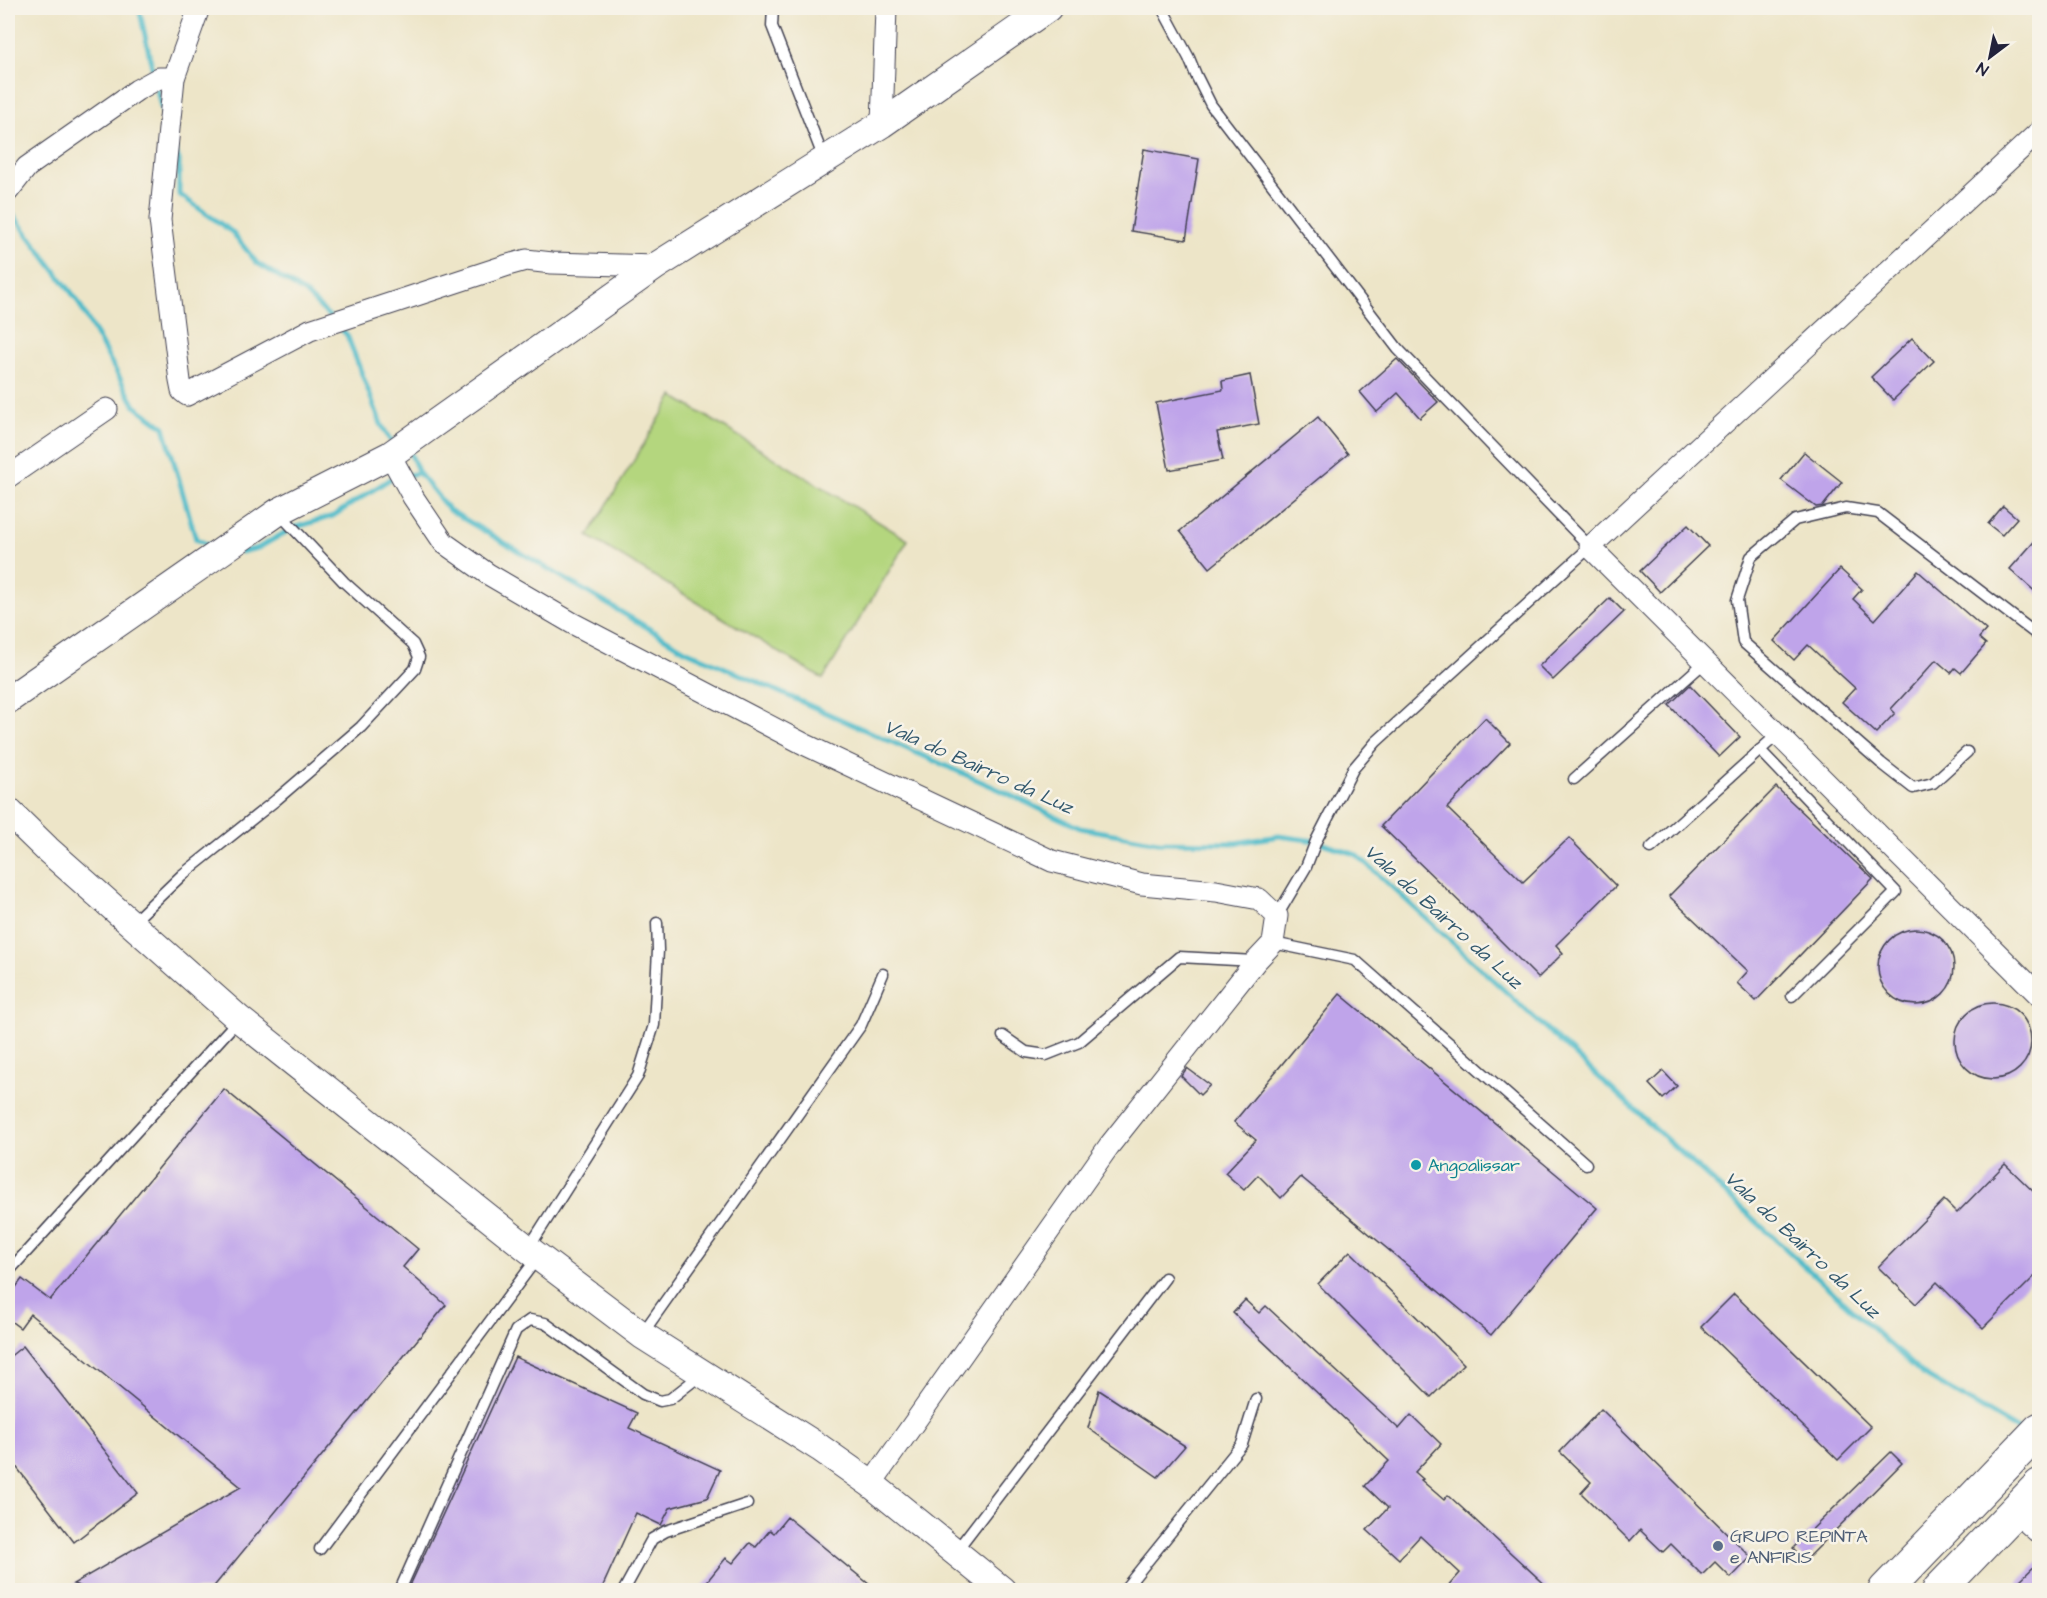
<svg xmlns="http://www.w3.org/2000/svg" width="2047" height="1598" viewBox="0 0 2047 1598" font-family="'Architects Daughter',sans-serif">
  <rect width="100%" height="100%" fill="#f7f3e8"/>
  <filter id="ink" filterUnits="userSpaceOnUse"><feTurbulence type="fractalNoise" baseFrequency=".0167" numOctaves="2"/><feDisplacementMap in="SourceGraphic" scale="12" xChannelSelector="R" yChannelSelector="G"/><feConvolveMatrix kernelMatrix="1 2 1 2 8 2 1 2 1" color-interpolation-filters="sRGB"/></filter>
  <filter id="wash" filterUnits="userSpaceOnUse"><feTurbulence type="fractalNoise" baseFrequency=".008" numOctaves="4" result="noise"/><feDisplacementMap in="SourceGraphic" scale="24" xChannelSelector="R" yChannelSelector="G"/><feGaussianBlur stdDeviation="1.35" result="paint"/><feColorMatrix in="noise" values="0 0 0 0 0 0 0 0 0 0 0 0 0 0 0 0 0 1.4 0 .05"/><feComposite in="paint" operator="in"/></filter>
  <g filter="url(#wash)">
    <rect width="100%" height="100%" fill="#ede5c8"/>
    <polygon fill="#b4d67e" stroke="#6b7c5c" stroke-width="1.5" points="673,396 908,540 823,679 588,536"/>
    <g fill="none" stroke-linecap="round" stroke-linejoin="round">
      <g stroke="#4fbbc9" stroke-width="5">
        <polyline points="139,8 154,76"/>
        <polyline points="156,85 162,111"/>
        <polyline points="175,149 179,160 179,194 232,232 257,263 305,293 330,317"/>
        <polyline points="8,208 77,300 135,406 164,427 196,539 213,547"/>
        <polyline points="338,326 347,335 381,424 390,440 395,441"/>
        <polyline points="409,450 419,473"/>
        <polyline points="408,475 419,473 449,510 685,650 1000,790 1080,828 1158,842 1235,843 1279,836 1316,841 1357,855 1921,1373 2023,1433"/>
        <polyline points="241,552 258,548 293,528 333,516 390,479 396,478"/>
      </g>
    </g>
    <g id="blocks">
      <g fill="#bfa4ea">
        <polygon points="1144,149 1199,159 1186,240 1131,231"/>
        <polygon points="1912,338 1934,361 1893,400 1871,377"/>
        <polygon points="1397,359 1438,402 1420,418 1398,393 1377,412 1360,392"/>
        <polygon points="1250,375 1259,424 1217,432 1223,460 1169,470 1156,403 1223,390 1222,381"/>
        <polygon points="1318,417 1348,454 1210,568 1180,531"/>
        <polygon points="1804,452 1842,482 1823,506 1816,507 1781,480"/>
        <polygon points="2003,506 2017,518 2002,535 1988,524"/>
        <polygon points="1688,525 1708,546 1660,592 1640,571"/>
        <polygon points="2040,535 2040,596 2010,569"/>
        <polygon points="1840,569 1862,589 1853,599 1875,620 1918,571 1986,630 1979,638 1986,644 1961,673 1955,668 1951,673 1936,660 1891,709 1895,713 1876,733 1842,702 1855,688 1808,645 1794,660 1774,641"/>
        <polygon points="1610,598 1624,612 1553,680 1539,666"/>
        <polygon points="1690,685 1740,737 1719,757 1669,705"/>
        <polygon points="1485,718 1510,743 1447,808 1523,882 1569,838 1616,886 1556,945 1563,953 1538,978 1472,912 1471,913 1381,826"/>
        <polygon points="1776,787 1873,879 1756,1001 1737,983 1748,971 1669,896"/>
        <circle cx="1916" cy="967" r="38"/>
        <polygon points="1340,994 1597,1208 1491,1335 1301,1177 1281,1198 1258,1175 1244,1190 1225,1173 1256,1140 1234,1122"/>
        <circle cx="1993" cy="1041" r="38"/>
        <polygon points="1187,1068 1210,1085 1200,1095 1181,1076"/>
        <polygon points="1663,1071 1677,1086 1663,1099 1649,1084"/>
        <polygon points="224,1089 418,1249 403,1267 446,1305 211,1590 91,1590 73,1584 241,1487 30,1314 20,1328 8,1319 8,1298 22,1279 50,1300"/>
        <polygon points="2005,1164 2040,1198 2040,1271 1983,1328 1937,1282 1916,1304 1878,1267 1944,1200 1957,1213"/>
        <polygon points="1350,1251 1464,1364 1431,1397 1318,1284"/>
        <polygon points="1734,1294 1871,1427 1838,1460 1701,1327"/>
        <polygon points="1245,1300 1259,1313 1266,1306 1399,1429 1411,1415 1441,1444 1415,1472 1423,1479 1421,1480 1444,1500 1448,1495 1551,1590 1445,1590 1460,1573 1420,1536 1399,1559 1367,1530 1388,1508 1365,1486 1389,1461 1233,1313"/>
        <polygon points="23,1346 138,1493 74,1542 8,1456 8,1358"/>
        <polygon points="515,1357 637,1413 629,1428 720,1470 707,1498 670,1508 661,1525 636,1513 601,1590 408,1590"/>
        <polygon points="1099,1390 1185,1446 1158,1477 1088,1428"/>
        <polygon points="1601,1409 1751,1557 1731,1578 1715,1562 1702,1575 1671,1544 1663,1552 1640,1530 1630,1541 1581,1493 1591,1482 1560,1452"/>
        <polygon points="1891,1452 1902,1463 1805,1561 1793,1548"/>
        <polygon points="787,1517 876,1590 700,1590 726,1558 733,1563 750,1543 756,1547 770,1530 774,1533"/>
        <polygon points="2040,1561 2040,1590 2024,1590 2017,1583"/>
      </g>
    </g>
  </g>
  <g filter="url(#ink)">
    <use href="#blocks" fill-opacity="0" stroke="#403f50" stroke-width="1.5"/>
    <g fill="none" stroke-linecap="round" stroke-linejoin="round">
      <defs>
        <g id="service">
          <polyline points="773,8 772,26 824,159"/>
          <polyline points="1162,8 1189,58 1196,75 1211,105 1398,349 1590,547 1376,742 1353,769 1316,841 1306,867 1277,916"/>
          <polyline points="1760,750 1896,892 1792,996"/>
          <polyline points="1967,752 1933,783 1913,788 1881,763 1743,642 1737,600 1751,557 1795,520 1846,508 1878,513 2040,637"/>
          <polyline points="1574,779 1705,662"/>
          <polyline points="1651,848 1778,734"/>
          <polyline points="131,924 182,875 276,800 361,727 415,669 419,657 413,644 344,582 278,512"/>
          <polyline points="1273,943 1355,960 1586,1164"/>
          <polyline points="1003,1036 1026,1052 1046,1055 1079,1042 1179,957 1255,961"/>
          <polyline points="528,1249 638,1076 654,1025 658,950 657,923"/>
          <polyline points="8,1272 239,1019"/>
          <polyline points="642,1334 861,1025 883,974"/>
          <polyline points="320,1549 538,1257"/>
          <polyline points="956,1551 1165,1278"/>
          <polyline points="400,1590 516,1330 530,1320 545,1323 643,1394 660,1401 670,1399 702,1374"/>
          <polyline points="624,1590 652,1539 666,1531 747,1504"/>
          <polyline points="1124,1590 1242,1444 1256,1399"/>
        </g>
        <g id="minor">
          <polyline points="199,8 174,78 160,220 180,381 182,391 187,395 310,330 508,265 526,260 552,263 656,266"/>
          <polyline points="882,124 886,8"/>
          <polyline points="2040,131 1590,547 2040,996"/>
          <polyline points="8,191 27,167 137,90 159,78 174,78"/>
          <polyline points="390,455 413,497 444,543 488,574 572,623 806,745 1052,861 1142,884 1216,891 1259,899 1277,916 1273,943 1256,961 1109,1146 871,1484"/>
          <polyline points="8,477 107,409"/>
          <polyline points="2014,1511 2040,1534"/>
        </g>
        <g id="tertiary">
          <polyline points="8,700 278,512 390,455 656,266 882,124 1048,8"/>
          <polyline points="8,811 47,849 239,1019 528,1249 642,1335 820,1448 871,1484 1002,1590"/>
        </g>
        <g id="primary">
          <polyline points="1885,1590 2040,1429"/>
          <polyline points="1939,1590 2040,1485"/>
        </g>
      </defs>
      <use href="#service" stroke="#403f50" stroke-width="13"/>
      <use href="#minor" stroke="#403f50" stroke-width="23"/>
      <use href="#tertiary" stroke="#403f50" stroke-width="29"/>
      <use href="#primary" stroke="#403f50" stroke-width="35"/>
      <use href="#service" stroke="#fff" stroke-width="10"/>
      <use href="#minor" stroke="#fff" stroke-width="21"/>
      <use href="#tertiary" stroke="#fff" stroke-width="27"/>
      <use href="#primary" stroke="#fff" stroke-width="33"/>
    </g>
  </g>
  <circle fill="#0f9aa8" stroke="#f7f3e8" stroke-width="2" cx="1416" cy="1165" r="6"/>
  <circle fill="#5c6f8a" stroke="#f7f3e8" stroke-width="2" cx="1718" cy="1546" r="6"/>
  <g text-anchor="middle" stroke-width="5" stroke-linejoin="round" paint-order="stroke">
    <g font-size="18" fill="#0d838f" stroke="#f7f3e8" text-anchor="start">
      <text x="1428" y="1171">Angoalissar</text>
    </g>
    <g font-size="18" fill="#4e5e75" stroke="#f7f3e8" text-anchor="start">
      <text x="1730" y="1542">GRUPO REPINTA<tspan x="1730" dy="21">e ANFIRIS</tspan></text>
    </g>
    <g font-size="20" font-style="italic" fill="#32586d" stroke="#f7f3e8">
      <text transform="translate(979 766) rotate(24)" y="7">Vala do Bairro da Luz</text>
      <text transform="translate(1444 916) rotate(42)" y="7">Vala do Bairro da Luz</text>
      <text transform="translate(1803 1244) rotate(43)" y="7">Vala do Bairro da Luz</text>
    </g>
  </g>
  <rect width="2047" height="1598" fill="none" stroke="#f7f3e8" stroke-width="30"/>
  <g transform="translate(1990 57) rotate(212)" stroke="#f7f3e8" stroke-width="4.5" paint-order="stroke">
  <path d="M0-4.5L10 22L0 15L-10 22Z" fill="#22223b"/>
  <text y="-9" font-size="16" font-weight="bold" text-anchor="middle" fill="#22223b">N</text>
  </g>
</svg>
